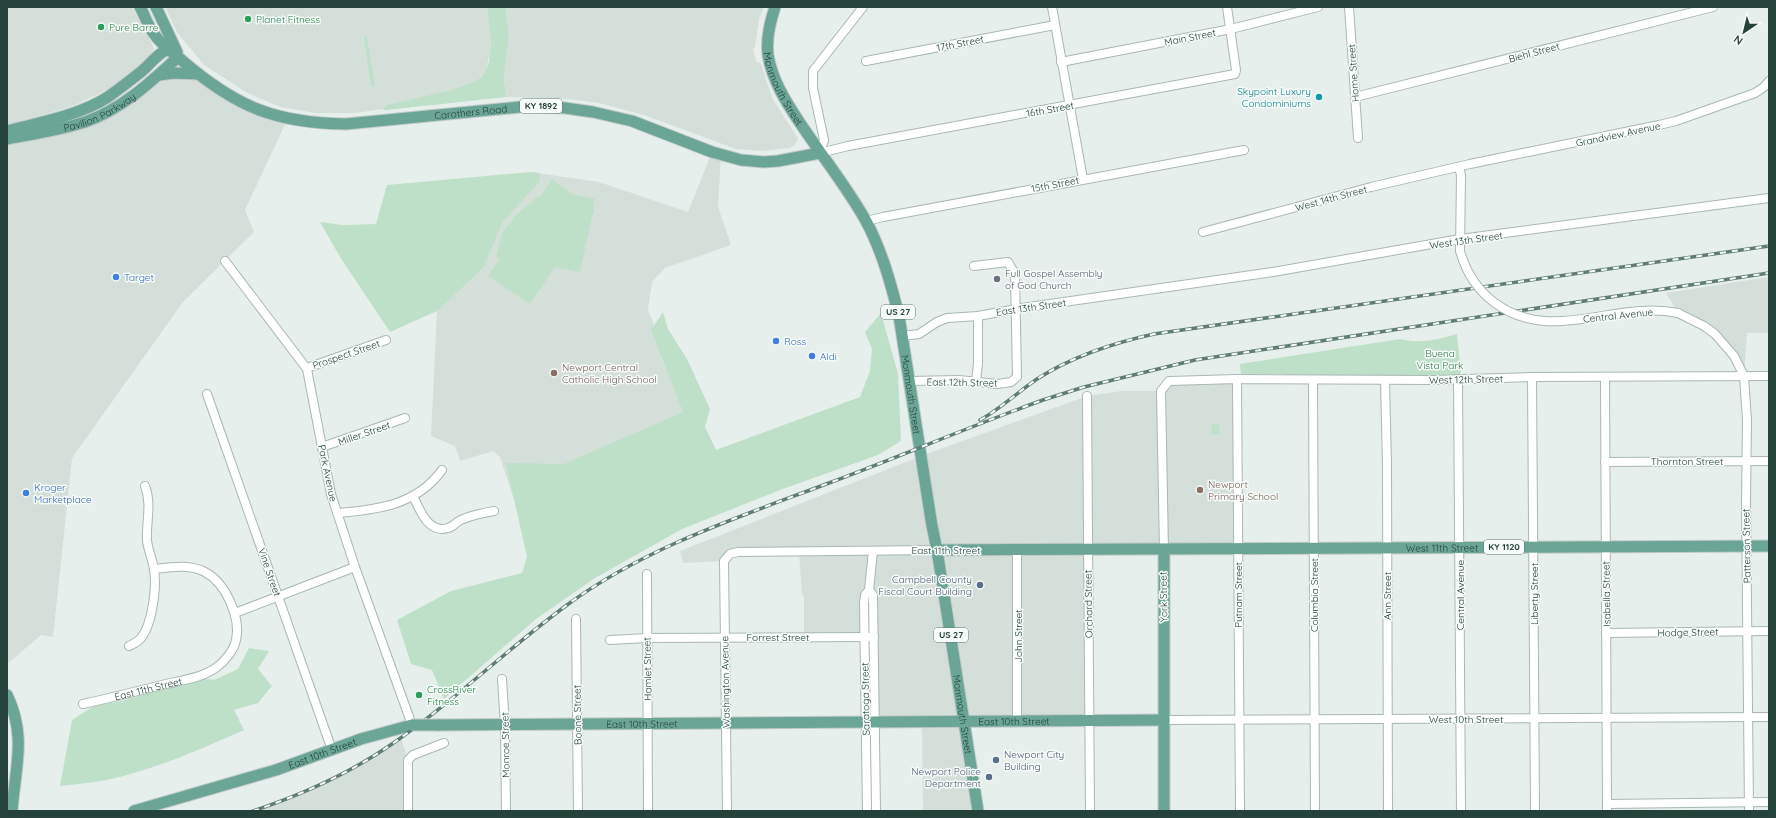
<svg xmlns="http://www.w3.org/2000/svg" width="1776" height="818" viewBox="0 0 1776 818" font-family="Quicksand,sans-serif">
  <rect width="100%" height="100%" fill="#e6efeb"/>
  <g fill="#d4dfda">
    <polygon points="7,7 132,7 154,48 149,58 111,88 75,105 7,126"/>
    <polygon points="165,7 487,7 491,40 490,53 486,69 476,86 477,100 385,110 383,109 355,113 315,113 281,107 249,94 204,65 177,32"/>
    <polygon points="506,7 764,7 759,19 755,47 753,49 756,61 761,64 773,100 798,138 797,141 794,146 789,148 762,151 736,149 644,115 599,103 568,99 506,97 504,77 509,38"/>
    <polygon points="178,57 216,88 288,118 245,210 254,232 183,302 72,458 53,637 41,635 7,664 7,139 101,115"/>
    <polygon points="712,152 721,155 718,207 731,245 665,268 652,282 648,310 726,498 548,604 500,457 493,451 460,461 455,446 431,436 437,311 530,172 599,182 688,212"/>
    <polygon points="1769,277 1769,333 1747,333 1744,376 1727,346 1678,313 1666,293"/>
    <polygon points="1237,379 1238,549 1087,550 1089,721 965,721 978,811 923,811 922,721 866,722 864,637 804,637 804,597 802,594 799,552 738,552 724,561 683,563 680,551 921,456 1087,396 1122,391 1161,391 1165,384"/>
    <polygon points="401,738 408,760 408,811 254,811 302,793 336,777 367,760"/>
  </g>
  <g fill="#bfe0c8">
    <polygon points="487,7 506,7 509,38 504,77 506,97 385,110 383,109 387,105 452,90 474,82 482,77 489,62 490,53 491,40"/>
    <polygon points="365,36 367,37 375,85 373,87 371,86 364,39"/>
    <polygon points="530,172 540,173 540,181 502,223 484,267 437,311 390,332 340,257 320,222 343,225 376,224 387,185"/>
    <polygon points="552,179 572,194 595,199 593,209 595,210 592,216 580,272 555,267 530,304 488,276 500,258 496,257 502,233 515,216 537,197 541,196"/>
    <polygon points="663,312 668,329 687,359 710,409 705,427 716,450 860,397 870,371 872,349 865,332 881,313 898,374 901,441 878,455 780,490 682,529 595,578 536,619 444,699 432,670 411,664 397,620 451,591 522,573 527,557 506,463 564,464 683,412 651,330"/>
    <path d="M 1457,334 L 1461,374 L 1451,378 L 1423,377 L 1420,375 L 1400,375 L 1396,378 L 1374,378 L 1371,375 L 1289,377 L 1283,374 L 1241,374 L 1240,364 L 1400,339 C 1420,344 1437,340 1457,334 Z"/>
    <polygon points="1219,423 1220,434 1212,435 1211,424"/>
    <path d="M 249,648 L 269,651 L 258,669 L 272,686 L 258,703 L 234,710 L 244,730 C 199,750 154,770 106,780 C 91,783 75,784 60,786 L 72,720 L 94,706 L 122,701 L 197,677 L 214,680 L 238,669 Z"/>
    <polygon points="871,734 873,811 869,811"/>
  </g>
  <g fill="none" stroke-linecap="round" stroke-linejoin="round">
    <defs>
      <g id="minor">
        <polyline points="863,7 813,71 813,88 824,140 820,153 848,146 1235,74 1236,70 1227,7"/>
        <polyline points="1052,7 1083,179"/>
        <polyline points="1349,7 1358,138"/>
        <polyline points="866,61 1055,25"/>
        <polyline points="1061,62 1231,29 1318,7"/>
        <polyline points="1355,97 1713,7"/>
        <polyline points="1459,167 1461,175 1460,251"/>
        <polyline points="866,221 883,217 1244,150"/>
        <polyline points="1203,232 1371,187 1470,164 1659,125 1676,121 1755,93 1764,87 1769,81"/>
        <polyline points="225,261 307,369 331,494 355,567 412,725"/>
        <polyline points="1678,313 1704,326 1715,334 1734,356 1744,376 1747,420 1746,502 1749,811"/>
        <polyline points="902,336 919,334 937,322 947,318 978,316 1022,308 1273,272 1460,239 1769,198"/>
        <polyline points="307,368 386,340"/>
        <polyline points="1532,377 1535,811"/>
        <polyline points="1605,377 1607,811"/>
        <polyline points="1237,379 1240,811"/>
        <polyline points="1458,379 1461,811"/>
        <polyline points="1313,380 1315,811"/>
        <polyline points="1385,380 1387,465 1388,811"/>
        <polyline points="909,381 959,380 998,384 1011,382 1017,377 1015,274 1008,262 974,266"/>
        <polyline points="976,381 978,364 978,316"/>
        <polyline points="207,394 332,750"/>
        <polyline points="1087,396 1090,811"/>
        <polyline points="322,447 405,418"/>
        <polyline points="1605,462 1769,461"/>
        <path d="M 413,496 C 420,510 428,534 448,528 C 453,527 456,522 461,520 C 471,515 483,513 494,511"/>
        <path d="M 337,513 C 377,510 417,505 442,470"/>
        <polyline points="1164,550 1161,391 1169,381 1237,379 1433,380 1532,377 1769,376"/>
        <polyline points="647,574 648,811"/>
        <polyline points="869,590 873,595 876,811"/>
        <polyline points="235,613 355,567"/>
        <polyline points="576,619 578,811"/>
        <polyline points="1606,633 1769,631"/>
        <polyline points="610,640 647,638 874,637"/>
        <path d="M 129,646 C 133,644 138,642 141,638 C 152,625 157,587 154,570 C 153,560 148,551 147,540 C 146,522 152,504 145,486"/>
        <polyline points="502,679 505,726 506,811"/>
        <path id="s1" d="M 83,704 C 110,698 138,691 166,684 C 183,680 202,678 217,667 C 225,661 234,650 236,640 C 241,618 226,583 205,572 C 189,564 172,567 154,569"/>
        <polyline points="1164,720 1769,717"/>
        <polyline points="1017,721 1017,551"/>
        <polyline points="1607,804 1769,802"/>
        <polyline points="408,811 408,760 413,755 444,743"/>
        <polyline points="727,811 724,561 730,554 738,552 937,550"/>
        <polyline points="867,811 864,603 865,595 869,590 873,551"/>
      </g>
      <g id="major">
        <path id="s2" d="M 140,7 C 145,16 148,26 154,34 C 162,46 175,54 185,63 C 238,108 277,123 346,124 L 530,106 L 565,108 L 593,112 L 632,121 L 712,152 L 741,160 L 764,162 L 778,161 L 820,153"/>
        <polyline points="156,7 177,52"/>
        <path id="s3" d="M 775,7 C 770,22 766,39 768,55 C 772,80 786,102 800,123 C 822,156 847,187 866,221 C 882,251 891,284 899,316 L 932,526 L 937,550 L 978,811"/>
        <polyline points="159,75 174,73 198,74"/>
        <path d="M 7,131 C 41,122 78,116 108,97 C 119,89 131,80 142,71 C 152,62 160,51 173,47"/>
        <path id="s4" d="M 7,139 C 33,134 60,130 85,122 C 121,110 151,82 178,57"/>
        <path id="s5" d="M 937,550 L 1769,546"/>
        <polyline points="1164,550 1164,811"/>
        <path d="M 7,695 C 27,736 15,768 12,811"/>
        <path id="s6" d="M 438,725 L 1164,720"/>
        <path id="s7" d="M 134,811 L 276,770 L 361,739 L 412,725"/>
      </g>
    </defs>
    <use href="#minor" stroke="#a8b8b2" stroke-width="10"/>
    <use href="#major" stroke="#c2cac8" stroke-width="13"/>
    <use href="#minor" stroke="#fff" stroke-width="8"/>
    <use href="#major" stroke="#6aa596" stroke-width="11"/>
    <defs>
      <g id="rail">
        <path d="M 980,420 C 1000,409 1018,392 1037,379 C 1073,356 1113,343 1154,334 L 1769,246"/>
        <path d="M 253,811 C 301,795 348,774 389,746 C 452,703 506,650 567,605 C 646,547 739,517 829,483 C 901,456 971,426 1043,400 L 1084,387 L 1195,360 L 1769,273"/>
      </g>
    </defs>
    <use href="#rail" stroke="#5f7d75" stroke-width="3.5"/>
    <use href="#rail" stroke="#f7fbf9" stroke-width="2" stroke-dasharray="6" stroke-linecap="butt"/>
    <defs>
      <path id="minor-bridge" d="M 1460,251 C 1466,272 1477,290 1495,303 C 1552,345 1614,300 1678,313"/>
      <polyline id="major-bridge" points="412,725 438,725"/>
    </defs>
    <use href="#minor-bridge" stroke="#a8b8b2" stroke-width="10" stroke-linecap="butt"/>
    <use href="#major-bridge" stroke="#c2cac8" stroke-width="13" stroke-linecap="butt"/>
    <use href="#minor-bridge" stroke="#fff" stroke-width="8"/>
    <use href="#major-bridge" stroke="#6aa596" stroke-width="11"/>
  </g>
  <g fill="#2e9e5b" stroke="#f7fbf9" stroke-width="1.5">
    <circle cx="248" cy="19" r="4"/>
    <circle cx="101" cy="27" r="4"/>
    <circle cx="419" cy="695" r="4"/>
  </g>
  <circle fill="#0f9aa8" stroke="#f7fbf9" stroke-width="1.5" cx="1319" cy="97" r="4"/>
  <g fill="#3f7fe0" stroke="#f7fbf9" stroke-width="1.5">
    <circle cx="116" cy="277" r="4"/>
    <circle cx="776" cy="341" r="4"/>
    <circle cx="812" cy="356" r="4"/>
    <circle cx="26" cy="493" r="4"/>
  </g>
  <circle fill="#6b7280" stroke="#f7fbf9" stroke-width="1.5" cx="997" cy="279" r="4"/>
  <g fill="#8d6e63" stroke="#f7fbf9" stroke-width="1.5">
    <circle cx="554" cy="373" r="4"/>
    <circle cx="1200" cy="490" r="4"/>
  </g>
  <g fill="#5c6f8a" stroke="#f7fbf9" stroke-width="1.5">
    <circle cx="980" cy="585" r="4"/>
    <circle cx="996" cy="760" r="4"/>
    <circle cx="989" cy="777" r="4"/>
  </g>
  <g text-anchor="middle" stroke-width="3" stroke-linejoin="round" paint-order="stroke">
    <g fill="#f7fbf9" stroke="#637a73" stroke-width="1">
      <rect x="520" y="99" width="42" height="14" rx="3"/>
      <rect x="881" y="305" width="34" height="14" rx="3"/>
      <rect x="1484" y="540" width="40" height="14" rx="3"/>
      <rect x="934" y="628" width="34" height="14" rx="3"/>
    </g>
    <g font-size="9" font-weight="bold" fill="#24423a">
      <text x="541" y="109">KY 1892</text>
      <text x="898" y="315">US 27</text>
      <text x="1504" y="550">KY 1120</text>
      <text x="951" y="638">US 27</text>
    </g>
    <g font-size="10" fill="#27864d" stroke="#f7fbf9" text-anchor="start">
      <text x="256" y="23">Planet Fitness</text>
      <text x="109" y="31">Pure Barre</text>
      <text x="427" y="693">CrossRiver<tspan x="427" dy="12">Fitness</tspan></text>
    </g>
    <g font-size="10" fill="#24423a" stroke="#f7fbf9">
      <text transform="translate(1190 37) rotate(-11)" y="4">Main Street</text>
      <text transform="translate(960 43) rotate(-11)" y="4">17th Street</text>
      <text transform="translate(1534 52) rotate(-15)" y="4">Biehl Street</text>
      <text transform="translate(1353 73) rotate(-94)" y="4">Home Street</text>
      <text dy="4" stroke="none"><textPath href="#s3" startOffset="86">Monmouth Street</textPath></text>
      <text transform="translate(1050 109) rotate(-10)" y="4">16th Street</text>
      <text dy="4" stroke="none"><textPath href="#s4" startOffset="97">Pavilion Parkway</textPath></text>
      <text dy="4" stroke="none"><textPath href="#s2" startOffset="375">Carothers Road</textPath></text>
      <text transform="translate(1618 134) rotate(-12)" y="4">Grandview Avenue</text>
      <text transform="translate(1055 184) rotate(-11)" y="4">15th Street</text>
      <text transform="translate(1331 198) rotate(-15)" y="4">West 14th Street</text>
      <text transform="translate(1466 240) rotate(-8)" y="4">West 13th Street</text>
      <text transform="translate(1031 307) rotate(-8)" y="4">East 13th Street</text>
      <text transform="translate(1618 315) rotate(-6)" y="4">Central Avenue</text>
      <text transform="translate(346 354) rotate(-19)" y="4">Prospect Street</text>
      <text transform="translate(1466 379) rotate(-1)" y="4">West 12th Street</text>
      <text transform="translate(962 382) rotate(1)" y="4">East 12th Street</text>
      <text dy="4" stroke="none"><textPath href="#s3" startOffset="423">Monmouth Street</textPath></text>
      <text transform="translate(364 433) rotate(-19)" y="4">Miller Street</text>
      <text x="1687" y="465">Thornton Street</text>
      <text transform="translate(328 473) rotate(78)" y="4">Park Avenue</text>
      <text transform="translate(1746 546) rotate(-91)" y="4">Patterson Street</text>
      <text dy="4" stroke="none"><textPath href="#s5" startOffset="505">West 11th Street</textPath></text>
      <text x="946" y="554">East 11th Street</text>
      <text transform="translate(270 572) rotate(71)" y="4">Vine Street</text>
      <text transform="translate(1534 594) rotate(-90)" y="4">Liberty Street</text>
      <text transform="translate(1606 594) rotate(-91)" y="4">Isabella Street</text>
      <text transform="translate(1238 595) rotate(-90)" y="4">Putnam Street</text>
      <text transform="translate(1314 595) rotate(-90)" y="4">Columbia Street</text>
      <text transform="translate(1460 595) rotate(-90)" y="4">Central Avenue</text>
      <text transform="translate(1387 596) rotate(-90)" y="4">Ann Street</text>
      <text transform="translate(1163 597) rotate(-91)" y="4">York Street</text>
      <text transform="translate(1088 604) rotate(-91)" y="4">Orchard Street</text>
      <text transform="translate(1688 632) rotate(-1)" y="4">Hodge Street</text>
      <text transform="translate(1018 636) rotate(-90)" y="4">John Street</text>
      <text x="778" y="641">Forrest Street</text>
      <text transform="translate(647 669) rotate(-91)" y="4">Hamlet Street</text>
      <text transform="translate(725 682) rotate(-91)" y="4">Washington Avenue</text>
      <text dy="4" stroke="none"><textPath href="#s1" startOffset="67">East 11th Street</textPath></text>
      <text transform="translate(865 699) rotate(-91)" y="4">Saratoga Street</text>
      <text dy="4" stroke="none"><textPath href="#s3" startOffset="747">Monmouth Street</textPath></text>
      <text transform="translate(577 715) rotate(-91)" y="4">Boone Street</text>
      <text x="1466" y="723">West 10th Street</text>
      <text dy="4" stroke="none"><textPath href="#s6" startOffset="576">East 10th Street</textPath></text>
      <text dy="4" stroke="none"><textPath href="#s6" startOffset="204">East 10th Street</textPath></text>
      <text transform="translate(505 745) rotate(-91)" y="4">Monroe Street</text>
      <text dy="4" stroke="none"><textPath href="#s7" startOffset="197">East 10th Street</textPath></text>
    </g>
    <g font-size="10" fill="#0d838f" stroke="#f7fbf9" text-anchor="end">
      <text x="1311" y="95">Skypoint Luxury<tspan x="1311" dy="12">Condominiums</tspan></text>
    </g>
    <g font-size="10" fill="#5b616d" stroke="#f7fbf9" text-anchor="start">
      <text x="1005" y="277">Full Gospel Assembly<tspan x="1005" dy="12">of God Church</tspan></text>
    </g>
    <g font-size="10" fill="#366cbe" stroke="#f7fbf9" text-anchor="start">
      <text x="124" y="281">Target</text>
      <text x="784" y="345">Ross</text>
      <text x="820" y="360">Aldi</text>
      <text x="34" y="491">Kroger<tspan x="34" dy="12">Marketplace</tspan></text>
    </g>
    <g font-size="10" fill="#2d7a4b" stroke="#f7fbf9">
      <text x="1440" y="357">Buena<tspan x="1440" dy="12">Vista Park</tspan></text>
    </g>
    <g font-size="10" fill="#785e54" stroke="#f7fbf9" text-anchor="start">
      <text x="562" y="371">Newport Central<tspan x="562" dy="12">Catholic High School</tspan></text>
      <text x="1208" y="488">Newport<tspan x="1208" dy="12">Primary School</tspan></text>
    </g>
    <g font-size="10" fill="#4e5e75" stroke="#f7fbf9" text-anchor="end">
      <text x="972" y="583">Campbell County<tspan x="972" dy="12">Fiscal Court Building</tspan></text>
      <text x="1004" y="758" text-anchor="start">Newport City<tspan x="1004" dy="12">Building</tspan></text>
      <text x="981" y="775">Newport Police<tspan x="981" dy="12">Department</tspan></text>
    </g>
  </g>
  <rect width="1776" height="818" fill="none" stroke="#24423a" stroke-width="16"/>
  <g transform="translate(1744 32) rotate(215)" stroke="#f7fbf9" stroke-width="3" paint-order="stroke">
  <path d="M0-3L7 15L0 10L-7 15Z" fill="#24423a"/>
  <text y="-6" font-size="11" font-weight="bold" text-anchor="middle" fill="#24423a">N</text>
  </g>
</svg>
